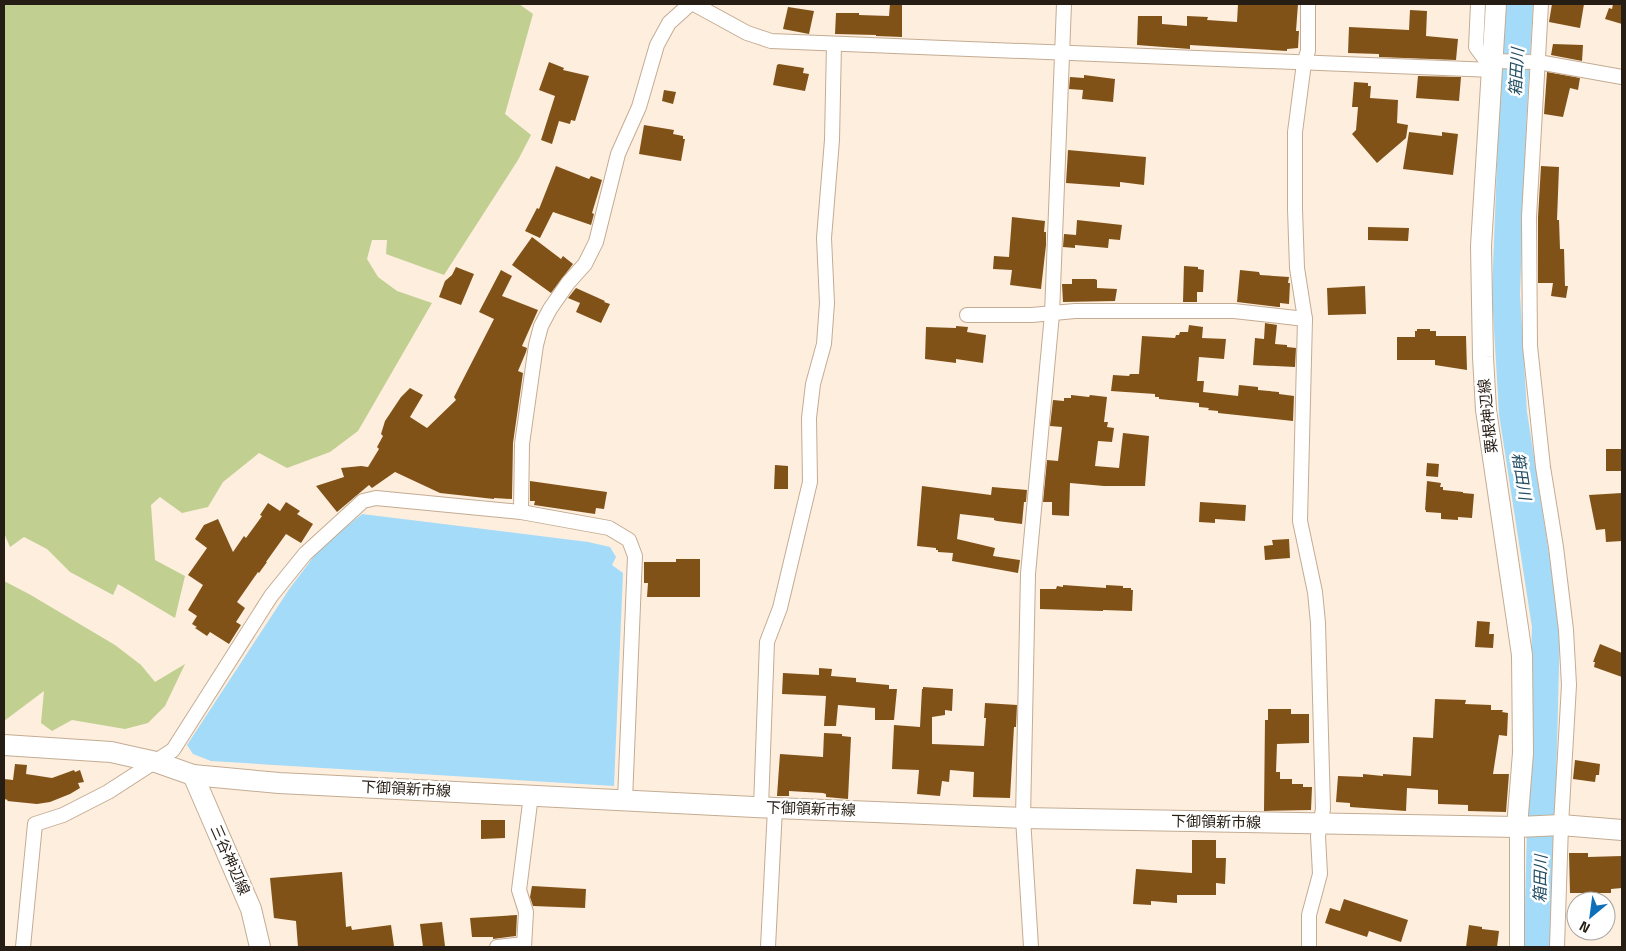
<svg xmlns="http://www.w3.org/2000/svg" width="1626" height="951" viewBox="0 0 1626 951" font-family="'Titillium Web','Noto Sans JP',sans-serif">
  <rect width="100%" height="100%" fill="#fdeede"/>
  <g fill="#c1cf91">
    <polygon points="4,4 519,4 533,14 505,114 531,135 518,160 444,275 386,254 387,240 372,240 367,259 378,277 397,291 432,303 358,431 330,452 287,468 259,453 223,482 208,507 182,513 160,497 151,505 155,560 185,576 175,618 118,584 113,595 70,572 47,549 24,537 10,547 4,533"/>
    <polygon points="4,581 29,594 115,645 141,665 155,682 185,664 165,706 148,723 125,729 72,720 52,731 41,723 44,691 4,721"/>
  </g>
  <polygon fill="#a3dbf9" points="362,514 588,542 610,547 616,557 612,565 623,573 614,786 211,761 193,754 187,745 290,588 321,547"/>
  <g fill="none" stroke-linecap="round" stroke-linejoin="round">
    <polyline stroke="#a3dbf9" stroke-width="28" points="1519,4 1513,111 1506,294 1513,413 1546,626 1538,947"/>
  </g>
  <g fill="#815218">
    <polygon points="890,4 902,4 902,37 876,36 876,35 835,34 836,13 859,13 859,15 889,16"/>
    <polygon points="1238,4 1298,4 1296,31 1299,31 1298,48 1287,49 1287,51 1190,45 1190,49 1137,45 1138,16 1162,16 1162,24 1187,26 1187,16 1208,17 1207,20 1237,22"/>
    <polygon points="1552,4 1584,4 1580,28 1549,22"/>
    <polygon points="1613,4 1622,4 1622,24 1605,19 1609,8 1612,9"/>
    <polygon points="788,7 814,11 809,34 783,29"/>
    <polygon points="1410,10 1427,11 1426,36 1458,39 1456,60 1379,57 1379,54 1348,53 1349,27 1409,30"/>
    <polygon points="1553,44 1583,45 1582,61 1551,55"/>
    <polygon points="549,62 564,68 563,70 589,76 575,121 571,120 570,124 559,121 552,144 541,140 555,96 539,90"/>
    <polygon points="779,64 804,68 803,73 809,74 805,91 773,85 777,65"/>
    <polygon points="1547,72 1580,78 1578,90 1570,88 1563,117 1544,114"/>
    <polygon points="1084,75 1115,79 1113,102 1082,99 1083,90 1069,89 1070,77 1084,78"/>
    <polygon points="1418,76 1461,77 1459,101 1416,98"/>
    <polygon points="1354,82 1368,83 1368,86 1371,86 1370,98 1398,100 1397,123 1408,125 1406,138 1377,163 1352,134 1356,130 1358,107 1352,107"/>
    <polygon points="664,90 676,92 673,104 662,101"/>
    <polygon points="644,125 674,130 673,134 683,136 683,139 685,139 681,161 639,154"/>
    <polygon points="1409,132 1442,136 1442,132 1458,134 1453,175 1403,169"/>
    <polygon points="1068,150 1146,157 1144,185 1120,182 1120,187 1066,183"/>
    <polygon points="556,166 589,179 591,176 602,180 592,213 594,214 591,225 553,212 540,238 525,231 537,208 539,209"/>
    <polygon points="1541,166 1559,167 1557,220 1559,220 1560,249 1564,249 1565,286 1568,286 1566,298 1551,296 1553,283 1538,283 1538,217"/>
    <polygon points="1012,217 1045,221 1044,232 1046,232 1046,245 1041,289 1010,285 1012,270 993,269 994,256 1009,257"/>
    <polygon points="1077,220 1122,225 1120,240 1109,239 1108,248 1075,245 1075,248 1063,247 1064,234 1076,235"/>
    <polygon points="1368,227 1409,228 1408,241 1368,240"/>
    <polygon points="532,237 561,259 563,256 573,264 551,293 512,265"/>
    <polygon points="1184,266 1198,267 1198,269 1204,270 1203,292 1197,292 1197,302 1183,302"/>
    <polygon points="456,267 474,274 461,305 439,297 445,281 452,275"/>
    <polygon points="501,270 512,276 502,296 538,310 522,346 527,348 526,352 518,371 523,373 513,443 512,499 494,498 494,499 440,493 395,472 372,488 369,485 337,512 316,486 344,477 341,468 361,466 368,467 379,449 377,447 383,436 381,434 385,421 401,397 410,388 423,395 410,417 427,428 456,400 454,397 494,319 479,312"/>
    <polygon points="1240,270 1259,272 1260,275 1289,277 1288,283 1290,283 1289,304 1280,303 1280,307 1278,307 1237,302"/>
    <polygon points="1072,279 1095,279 1097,280 1097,288 1117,289 1115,301 1063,302 1062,284 1072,284"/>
    <polygon points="1365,286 1366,314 1328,315 1327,288"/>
    <polygon points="576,288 605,301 604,302 610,304 601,323 576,312 580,303 568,298"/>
    <polygon points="1265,323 1277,325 1275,344 1287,345 1287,347 1296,348 1295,367 1253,365 1255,338 1264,339"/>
    <polygon points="1189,325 1203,327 1202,338 1226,339 1224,359 1199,357 1197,381 1204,381 1203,392 1238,396 1239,385 1258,387 1258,390 1279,392 1279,394 1294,396 1293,421 1218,413 1218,411 1208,410 1209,408 1199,407 1199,403 1159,399 1159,397 1155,397 1155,394 1111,391 1113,375 1129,376 1130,374 1139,374 1142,336 1175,338 1176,335 1179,335 1180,332 1188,332"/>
    <polygon points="956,326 968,327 967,332 986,335 983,363 956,359 956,363 925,359 926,327 956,328"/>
    <polygon points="1417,329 1430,329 1430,331 1436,331 1436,336 1466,336 1467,370 1435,365 1435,360 1397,360 1397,337 1415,337 1415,331 1417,331"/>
    <polygon points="1071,395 1089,397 1090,395 1107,397 1104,422 1108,422 1107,427 1114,428 1112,442 1098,441 1095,466 1119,468 1123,433 1149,436 1145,486 1104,486 1070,483 1069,516 1052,515 1052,502 1043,502 1047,460 1058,461 1062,427 1050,426 1053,400 1064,401 1064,398 1071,398"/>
    <rect x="1606" y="449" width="16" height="22"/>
    <polygon points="1427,463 1439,464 1438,477 1426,476"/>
    <polygon points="775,465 788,466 788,489 774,489"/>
    <polygon points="530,481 607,492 604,509 596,508 595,514 534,505 535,501 530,501"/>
    <polygon points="1427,481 1441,483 1440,487 1443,487 1443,490 1463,492 1463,493 1474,494 1472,518 1458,517 1458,520 1441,519 1441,513 1426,512 1426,510 1425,510"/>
    <polygon points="922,486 991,495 992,487 1027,490 1026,502 1024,502 1022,524 997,521 994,520 994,518 960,514 957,539 995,548 993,556 1020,560 1018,573 952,561 953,553 938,552 938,550 936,550 936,548 917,546"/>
    <polygon points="1622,493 1622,541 1606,542 1605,529 1596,530 1589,495"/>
    <polygon points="286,502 300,511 297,514 313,524 301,543 286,534 266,562 267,562 259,573 258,572 237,602 245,608 236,622 241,625 229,644 210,632 207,636 195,628 197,627 192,624 197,616 188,610 203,585 188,575 207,548 195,539 204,525 218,519 233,552 244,536 246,538 262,516 260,515 268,503 280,511"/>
    <polygon points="1200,502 1246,505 1245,521 1215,519 1215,523 1199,522"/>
    <polygon points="1289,539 1290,558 1265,560 1264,546 1273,545 1272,540"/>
    <polygon points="676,559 700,559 700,597 647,597 648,583 644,583 644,562 676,562"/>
    <polygon points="1063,585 1106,588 1106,585 1123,586 1123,588 1131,588 1131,590 1133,590 1132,611 1103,610 1103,611 1040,609 1040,589 1056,589 1057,586 1063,587"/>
    <polygon points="1477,621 1490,622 1489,634 1494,634 1493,648 1475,647"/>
    <polygon points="1600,644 1622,653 1622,677 1594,667 1595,662 1593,662"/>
    <polygon points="819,668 832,669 831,676 856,678 856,682 889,685 889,689 897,689 894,720 875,720 875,708 838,705 836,726 824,726 826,696 782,694 783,673 819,675"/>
    <polygon points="923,687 953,689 952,711 945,710 945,715 932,717 932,744 984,746 986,718 984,718 985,703 1017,705 1016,727 1014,727 1010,798 973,797 974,772 950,770 949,782 942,781 940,796 917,794 919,770 892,769 894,725 920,727 922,689 923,689"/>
    <polygon points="1435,699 1466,700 1465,704 1491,705 1491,710 1503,710 1502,712 1508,713 1507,736 1499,735 1493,774 1509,774 1506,812 1468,811 1468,805 1438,804 1438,790 1407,788 1406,811 1350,807 1350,803 1336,802 1338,776 1363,777 1363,774 1383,776 1383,774 1411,776 1413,737 1433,738"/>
    <polygon points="1268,709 1291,709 1291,714 1309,714 1309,743 1277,744 1276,772 1280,772 1280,779 1292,779 1292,784 1303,784 1303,787 1312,787 1311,810 1264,811 1265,720 1268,720"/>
    <polygon points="824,733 842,734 842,736 851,737 848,799 826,797 826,794 823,793 789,791 789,796 777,796 780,754 823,757"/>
    <polygon points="1575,760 1600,764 1599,775 1596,775 1595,782 1573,779"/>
    <polygon points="15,764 27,765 26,774 52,778 74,770 75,772 80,770 84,782 78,783 80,788 70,794 50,802 37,804 7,801 8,800 4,799 4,779 13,780"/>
    <polygon points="481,820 505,820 505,838 481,839"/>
    <polygon points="1192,840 1216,840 1216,858 1226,858 1225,884 1216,883 1216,895 1177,895 1177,903 1151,901 1151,905 1133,904 1136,869 1192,873"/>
    <polygon points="1569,853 1588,853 1588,857 1622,856 1622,888 1611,889 1611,893 1570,893"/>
    <polygon points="342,872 346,927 351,926 352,930 391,925 394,946 298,947 296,921 274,918 270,878"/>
    <polygon points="532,886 586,889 585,908 533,906 530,897"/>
    <polygon points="1344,899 1408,920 1401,942 1369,931 1367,937 1325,923 1330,908 1340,911"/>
    <polygon points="517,915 516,936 493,939 493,937 472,937 470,918"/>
    <polygon points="442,922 445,946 423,947 420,924"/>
    <polygon points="1469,925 1482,927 1482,929 1499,931 1497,947 1466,947"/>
  </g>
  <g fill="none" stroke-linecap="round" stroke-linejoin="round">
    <defs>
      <g id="minor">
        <polyline points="694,4 747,33 771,41 1493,70"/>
        <polyline points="1308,4 1308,51 1304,63 1295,132 1295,209 1297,268 1305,319 1300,521 1315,592 1318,623 1323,809 1318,836 1320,874 1309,915 1309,947"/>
        <polyline points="1478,4 1476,47 1493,70"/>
        <polyline points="1541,4 1529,217 1530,346 1543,467 1556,547 1566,630 1569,685 1561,825 1557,947"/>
        <polyline points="1493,61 1538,62 1622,77"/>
        <polyline points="967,315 1032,315 1075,311 1234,311 1305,319"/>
        <polyline points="521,512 522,444 536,345 541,326 550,309 568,283 585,264 596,242 618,154 639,107 657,45 669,23 690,4"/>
        <polyline points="761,807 767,642 780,608 810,482 809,418 813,384 824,344 827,303 824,238 832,140 834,44"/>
        <polyline points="1517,827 1517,947"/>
        <polyline points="23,947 35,824 63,815 108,792 173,750 271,596 305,554 363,501 376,498 521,512 609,528 629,540 635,556 625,800"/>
        <polyline points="497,947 524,944"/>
        <polyline points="524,947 526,912 519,890 531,795"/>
        <polyline points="768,947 775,808"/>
        <polyline points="1031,947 1023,818 1028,574 1052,314 1064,4"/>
      </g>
      <g id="secondary">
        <polyline points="1496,4 1481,246 1483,357 1486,410 1522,655 1523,753 1517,827"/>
        <polyline points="4,745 111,752 156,762 193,775 279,783 775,808 1023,818 1517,827 1561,825 1622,830"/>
        <polyline points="193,775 251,909 260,947"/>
      </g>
    </defs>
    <use href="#minor" stroke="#c4ac93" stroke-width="16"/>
    <use href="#secondary" stroke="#c4ac93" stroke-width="22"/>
    <use href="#minor" stroke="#fff" stroke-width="14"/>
    <use href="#secondary" stroke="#fff" stroke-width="20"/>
  </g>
  <g text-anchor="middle" stroke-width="5" stroke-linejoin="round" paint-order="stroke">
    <g font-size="15" fill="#261d14" stroke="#fff">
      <text transform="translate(1488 416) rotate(-96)" y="5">粟根神辺線</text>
      <text transform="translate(406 789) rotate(3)" y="5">下御領新市線</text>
      <text transform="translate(811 809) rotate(2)" y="5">下御領新市線</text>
      <text transform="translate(1216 822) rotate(1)" y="5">下御領新市線</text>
      <text transform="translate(230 860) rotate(66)" y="5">三谷神辺線</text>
    </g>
    <g font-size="16" font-style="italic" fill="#234e63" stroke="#fff">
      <text transform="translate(1516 72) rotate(-87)" y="6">箱田川</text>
      <text transform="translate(1522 476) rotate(81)" y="6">箱田川</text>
      <text transform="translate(1540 879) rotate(-89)" y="6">箱田川</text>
    </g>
  </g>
  <rect width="1626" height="951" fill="none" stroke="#261d14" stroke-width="10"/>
  <g transform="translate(1591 916) rotate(209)"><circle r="24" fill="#ffffff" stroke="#a8a5a1"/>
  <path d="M0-4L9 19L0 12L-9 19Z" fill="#0d6eba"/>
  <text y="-8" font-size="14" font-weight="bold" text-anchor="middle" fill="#261d14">N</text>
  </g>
</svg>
